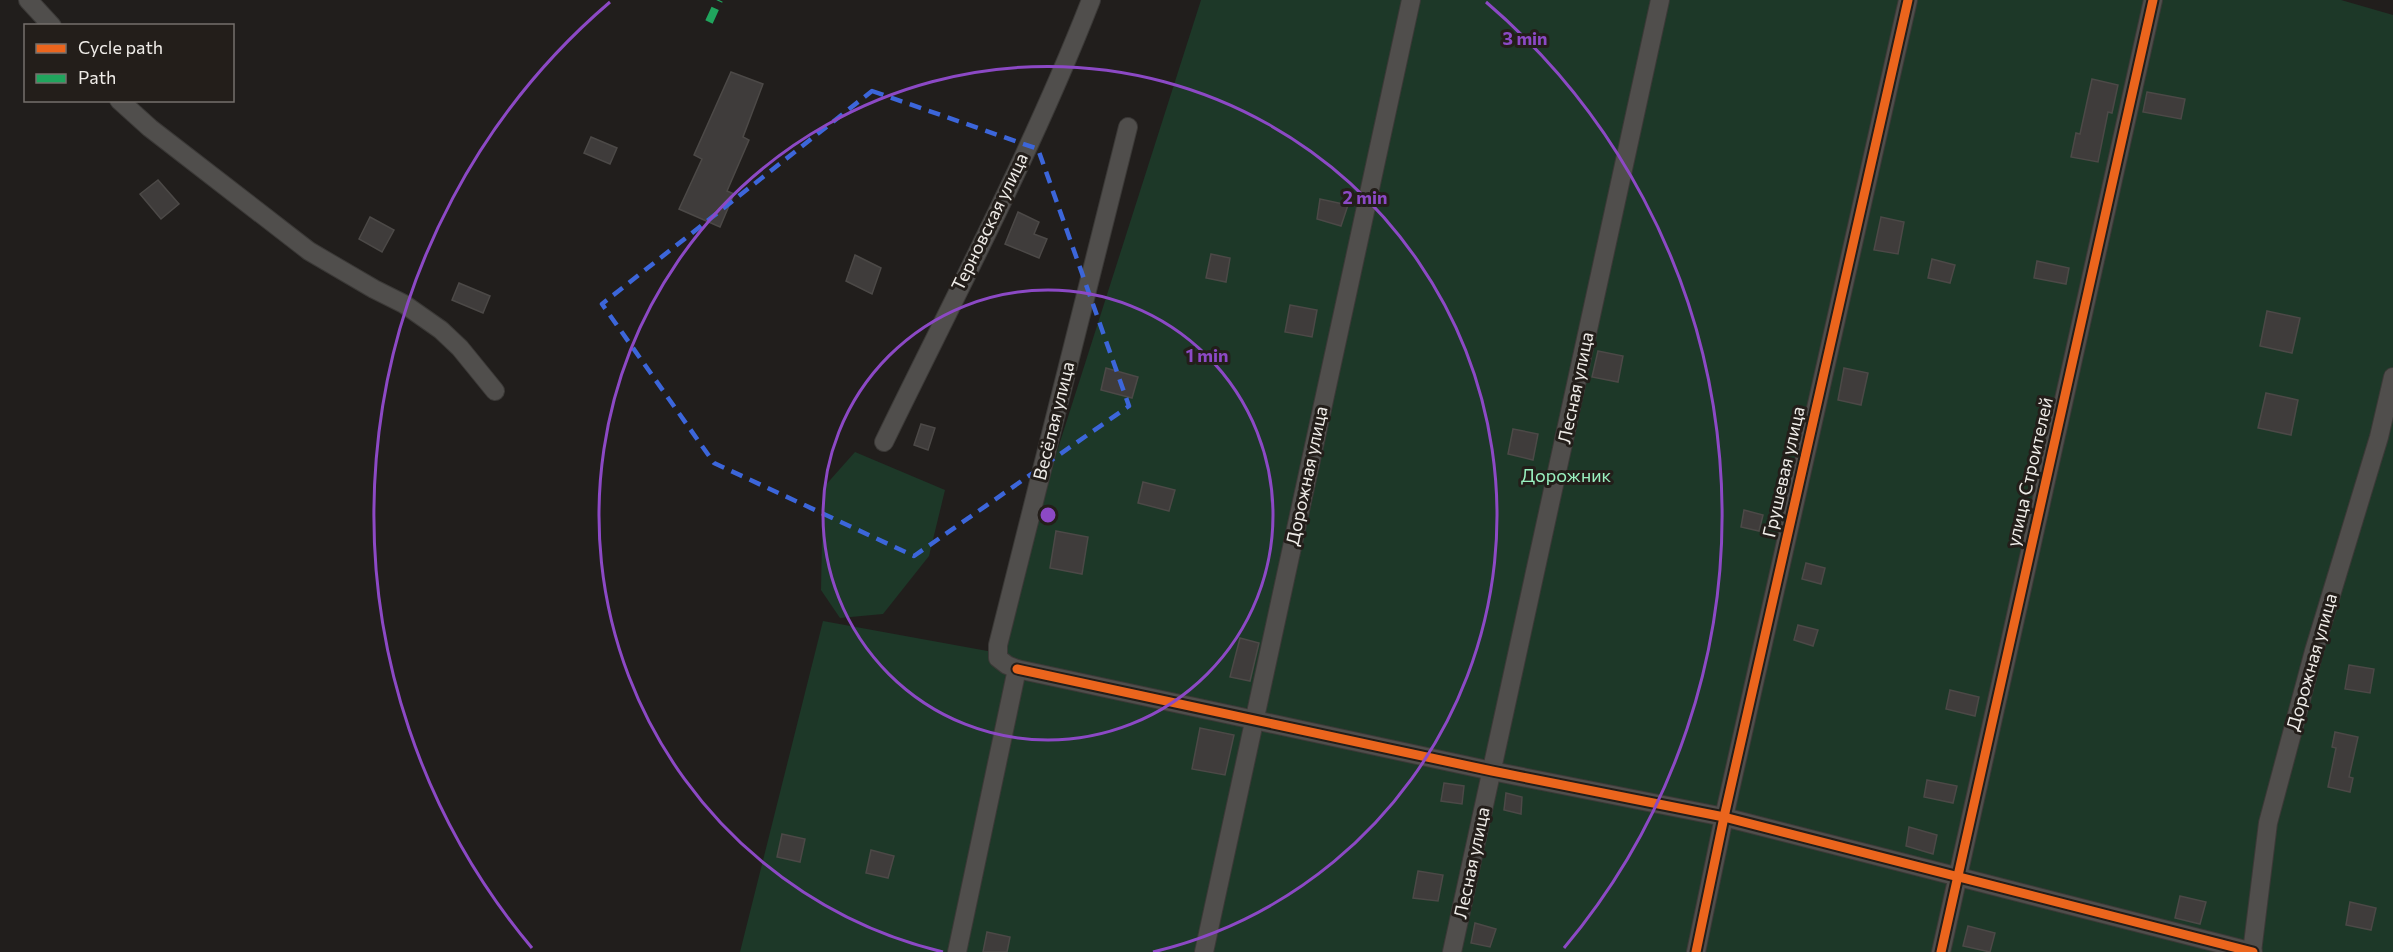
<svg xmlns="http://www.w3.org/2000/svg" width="2393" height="952" viewBox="0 0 2393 952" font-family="Commissioner,sans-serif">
  <rect width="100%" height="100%" fill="#211e1c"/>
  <g fill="#1d3828">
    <polygon points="1201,0 2341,0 2393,15 2393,952 740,952 823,621 993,652"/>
    <polygon points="855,452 945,490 929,556 883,614 840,618 821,590 823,488"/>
  </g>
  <g fill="#3f3c3b" stroke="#4c4947" stroke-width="1.5">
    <polygon points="731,72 763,84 743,137 749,140 727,191 734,194 720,227 679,209 702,159 694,155"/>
    <polygon points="2092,79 2118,85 2112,113 2108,112 2098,162 2071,157 2076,133 2080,134"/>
    <polygon points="2147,92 2185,99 2181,119 2143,112"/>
    <polygon points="591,137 617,148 610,164 584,153"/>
    <polygon points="158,180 179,204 161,219 140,194"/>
    <polygon points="1320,199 1348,205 1341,226 1317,219"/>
    <polygon points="1018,212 1039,222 1034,234 1047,239 1039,258 1005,244"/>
    <polygon points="370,217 394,230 382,252 359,239"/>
    <polygon points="1881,217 1904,222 1898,254 1874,250"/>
    <polygon points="1211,254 1230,258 1226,282 1206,278"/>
    <polygon points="855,255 881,268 872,294 846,281"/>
    <polygon points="1932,259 1955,265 1950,283 1928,278"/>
    <polygon points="2037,261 2069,268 2066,284 2034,278"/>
    <polygon points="459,283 490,296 483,313 452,300"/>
    <polygon points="1290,305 1317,310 1312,337 1285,332"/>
    <polygon points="2267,311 2300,318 2292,353 2260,346"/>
    <polygon points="1598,351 1623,356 1618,382 1592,377"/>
    <polygon points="1106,368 1138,377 1132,398 1101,390"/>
    <polygon points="1844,368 1868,373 1861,405 1838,400"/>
    <polygon points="2266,393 2298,400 2291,435 2258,428"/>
    <polygon points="921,424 935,428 928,450 914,445"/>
    <polygon points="1513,429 1538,434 1533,460 1508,454"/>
    <polygon points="1143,482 1175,490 1169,511 1138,503"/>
    <polygon points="1744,510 1763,515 1759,531 1741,527"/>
    <polygon points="1056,531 1088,537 1082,574 1050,568"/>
    <polygon points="1806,563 1825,568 1821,584 1802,579"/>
    <polygon points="1798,625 1818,630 1813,646 1794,640"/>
    <polygon points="1240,638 1259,643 1250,681 1230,677"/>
    <polygon points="2349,665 2374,669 2370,693 2345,689"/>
    <polygon points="1950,690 1979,697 1975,716 1946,709"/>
    <polygon points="1200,728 1234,735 1225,775 1192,769"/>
    <polygon points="2335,732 2358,737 2349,777 2353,778 2350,792 2328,787 2336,748 2332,747"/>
    <polygon points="1927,780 1957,786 1953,803 1924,797"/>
    <polygon points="1444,783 1464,786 1462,804 1441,801"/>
    <polygon points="1506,793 1522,797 1521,814 1504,810"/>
    <polygon points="1909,827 1937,835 1933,854 1906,846"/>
    <polygon points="782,834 805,839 800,862 777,857"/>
    <polygon points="871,850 894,856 888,878 866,873"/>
    <polygon points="1418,871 1443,875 1438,901 1413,898"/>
    <polygon points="2180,896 2206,902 2200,924 2175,918"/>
    <polygon points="2350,902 2376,908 2371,930 2346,925"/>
    <polygon points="1475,923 1496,929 1490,947 1471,943"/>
    <polygon points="1968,926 1995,933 1990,952 1963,946"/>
    <polygon points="987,932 1010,937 1007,952 983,952"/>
  </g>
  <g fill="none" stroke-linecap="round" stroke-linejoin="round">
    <defs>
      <g id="street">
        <polyline points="28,0 52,26"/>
        <polyline points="119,100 150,128 309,251 374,289 404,304 441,330 460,348 495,391"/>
        <path d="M 884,442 C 955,296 1032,151 1091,0"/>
        <polyline points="1017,669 1492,771 1724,817 2253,952"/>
        <polyline points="957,952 1017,669 1007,665 998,658 998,645 1128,127"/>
        <polyline points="1204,952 1411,0"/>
        <polyline points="1452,952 1660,0"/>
        <polyline points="1696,952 1724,817 1908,0"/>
        <polyline points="1941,952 2153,0"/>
        <polyline points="2252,952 2268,823 2314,651 2379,437 2393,377"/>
      </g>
    </defs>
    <use href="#street" stroke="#3b3937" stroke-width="20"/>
    <use href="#street" stroke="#504e4c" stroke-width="18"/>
    <polyline stroke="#20a55d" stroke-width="8" stroke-dasharray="15 8" stroke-linecap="butt" points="709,22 719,0"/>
    <defs>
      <g id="cycleway">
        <polyline points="1017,669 1492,771 1724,817 2253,952"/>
        <polyline points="1696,952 1724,817 1908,0"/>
        <polyline points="1941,952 2153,0"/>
      </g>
    </defs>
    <use href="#cycleway" stroke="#231e1a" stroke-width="13"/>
    <use href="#cycleway" stroke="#eb651d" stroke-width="9"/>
  </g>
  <path fill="none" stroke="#3c66da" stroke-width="4.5" stroke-dasharray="12 8" stroke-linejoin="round" d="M 872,91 L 1038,149 L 1129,406 L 914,556 L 714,463 L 602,304 Z"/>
  <g fill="none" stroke="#8c49c5" stroke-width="3">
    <circle cx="1048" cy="515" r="225"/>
    <path d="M943 952A449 449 0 1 1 1153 952"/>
    <path d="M532 948A674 674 0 0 1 610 2M1486 2A674 674 0 0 1 1564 948"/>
  </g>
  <g text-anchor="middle" stroke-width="6" stroke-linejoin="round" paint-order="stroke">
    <g font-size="18" fill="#efece8" stroke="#231e1a">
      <text transform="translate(990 222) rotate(-64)" y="6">Терновская улица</text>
      <text transform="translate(1576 388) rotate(-78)" y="6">Лесная улица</text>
      <text transform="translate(1054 421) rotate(-76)" y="6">Весёлая улица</text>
      <text transform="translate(1784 472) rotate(-77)" y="6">Грушевая улица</text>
      <text transform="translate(2030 472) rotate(-77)" y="6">улица Строителей</text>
      <text transform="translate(1307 476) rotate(-78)" y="6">Дорожная улица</text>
      <text transform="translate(2312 662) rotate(-74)" y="6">Дорожная улица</text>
      <text transform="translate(1472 863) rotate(-78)" y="6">Лесная улица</text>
    </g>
    <g font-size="18" fill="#9af2c0" stroke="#231e1a">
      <text x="1566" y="482">Дорожник</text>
    </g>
  </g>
  <circle cx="1048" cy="515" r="9" fill="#8c49c5" stroke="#231e1a" stroke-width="3"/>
  <g font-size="18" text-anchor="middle" font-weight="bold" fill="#8c49c5" stroke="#231e1a" stroke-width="6" stroke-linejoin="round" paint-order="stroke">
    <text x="1525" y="45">3 min</text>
    <text x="1365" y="204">2 min</text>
    <text x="1207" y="362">1 min</text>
  </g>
  <rect x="24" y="24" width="210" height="78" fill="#231e1a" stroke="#75706c" stroke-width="1.5"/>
  <rect x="36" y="44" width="30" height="9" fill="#eb651d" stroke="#75706c" stroke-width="1.5"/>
  <text x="78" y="54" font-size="18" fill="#efece8">Cycle path</text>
  <rect x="36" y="74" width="30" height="9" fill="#20a55d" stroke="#75706c" stroke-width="1.5"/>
  <text x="78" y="84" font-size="18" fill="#efece8">Path</text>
</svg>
